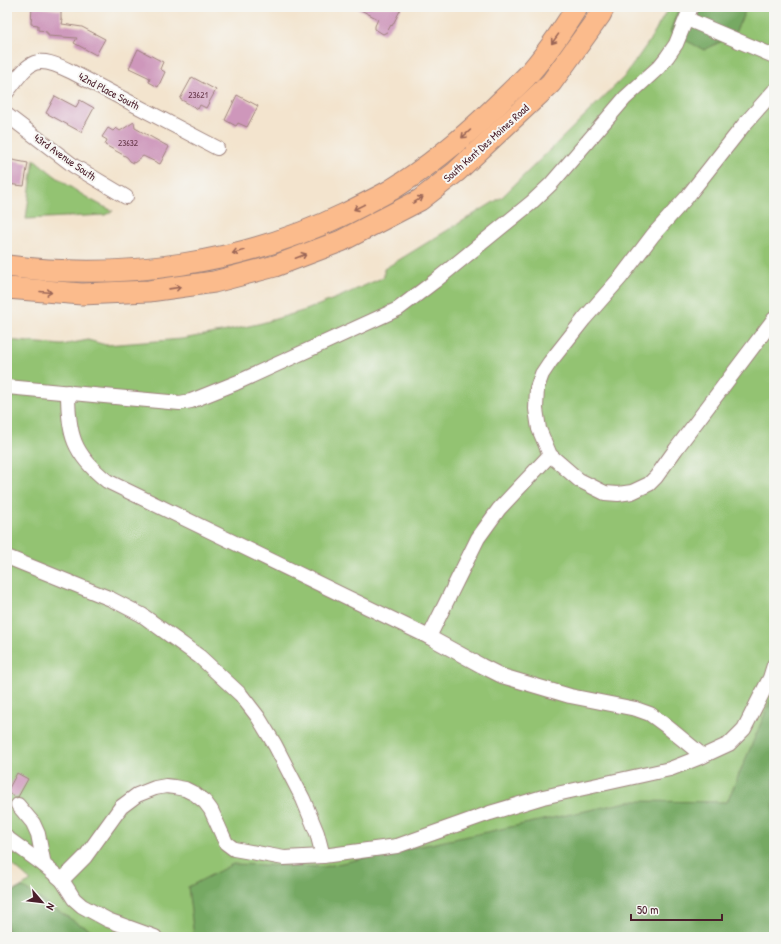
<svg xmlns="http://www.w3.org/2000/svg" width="781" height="944" viewBox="0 0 781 944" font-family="'Patrick Hand',sans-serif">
  <rect width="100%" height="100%" fill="#f6f6f2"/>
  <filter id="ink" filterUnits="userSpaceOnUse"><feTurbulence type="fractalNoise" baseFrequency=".025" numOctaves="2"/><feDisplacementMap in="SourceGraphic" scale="8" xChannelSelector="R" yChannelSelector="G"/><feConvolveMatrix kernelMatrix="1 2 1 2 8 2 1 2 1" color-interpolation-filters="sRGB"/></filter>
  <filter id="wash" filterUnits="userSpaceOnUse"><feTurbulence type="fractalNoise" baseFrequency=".012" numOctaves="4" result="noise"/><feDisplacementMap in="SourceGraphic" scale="16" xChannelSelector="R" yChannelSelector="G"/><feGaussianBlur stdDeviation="0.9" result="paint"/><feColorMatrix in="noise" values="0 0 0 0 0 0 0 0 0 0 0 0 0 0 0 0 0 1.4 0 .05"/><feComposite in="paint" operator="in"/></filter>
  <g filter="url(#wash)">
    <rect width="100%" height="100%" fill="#f3e4ce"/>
    <g fill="#93c372" stroke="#6e714e">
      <polygon points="669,7 774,7 774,937 7,937 7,895 31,881 7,860 7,340 62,345 88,340 106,345 182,339 227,331 262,323 306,310 339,297 384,277 384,269 502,197 624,77 648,43"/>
      <path d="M 34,159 C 59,180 84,198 113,211 L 105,215 L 26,219 Z"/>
    </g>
    <g fill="#76a964" stroke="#606448">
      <polygon points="679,7 747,7 734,35 704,50 670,32"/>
      <polygon points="774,693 774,937 194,937 188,887 233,864 323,867 632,801 727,802"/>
      <polygon points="22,887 77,923 106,937 7,937 7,895"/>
    </g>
    <g id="blocks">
      <g fill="#ce97bb">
        <polygon points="32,7 61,10 61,19 63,20 62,24 82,27 105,39 96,55 74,43 77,38 48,36 48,33 46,33 46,31 38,30 38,25 31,24"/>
        <polygon points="355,7 402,7 392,26 391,25 387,32 383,34 375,29 375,26 378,19"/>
        <polygon points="138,49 163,62 160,69 165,72 158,87 149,82 150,78 129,68"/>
        <polygon points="192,77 216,90 206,108 200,105 198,109 180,99"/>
        <polygon points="237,95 258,106 247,127 238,123 236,126 225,120"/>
        <polygon points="55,96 76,107 80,100 94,108 81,132 46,113"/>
        <polygon points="134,122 135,128 169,147 160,164 143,156 134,163 130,161 127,157 105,145 107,140 102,137 108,128 113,131 116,128 120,131"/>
        <polygon points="7,159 28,163 24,186 7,184"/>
        <polygon points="17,773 28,779 18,797 15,797 7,792"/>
      </g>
    </g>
  </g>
  <g filter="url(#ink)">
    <use href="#blocks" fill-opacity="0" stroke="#9e827c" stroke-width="1"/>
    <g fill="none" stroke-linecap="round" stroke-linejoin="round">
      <defs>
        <g id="minor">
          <polyline points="687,19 774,56"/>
          <polyline points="774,91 743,126 687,197 653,235 621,277 584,319 550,362 542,374 537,388 536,409 539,429 550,455 579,480 605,493 618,494 632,492 649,484 656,477 676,449 774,319"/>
          <path d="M 7,92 C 30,61 34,53 72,72 L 217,148"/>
          <polyline points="7,115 74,166 126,197"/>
          <polyline points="7,387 180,403 191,401 236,383 398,309 435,281 531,203 551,184 613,112 625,98 659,67 667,57 676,44 691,7"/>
          <path d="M 68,392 C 68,434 73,454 107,481 L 429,637 L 482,666 L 502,676 L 570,696 L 636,709 L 650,714 L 665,725 L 703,756"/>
          <polyline points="7,557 111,599 142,615 200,657 241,695 258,717 275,745 303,799 317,833 323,856"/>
          <polyline points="429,637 478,538 499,509 550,455"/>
          <polyline points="18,805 33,823 38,834 44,865 62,880 74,899 82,906 108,920 155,937"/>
          <polyline points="7,838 44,865"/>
          <polyline points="62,880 85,857 121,807 137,795 155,788 166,786 174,787 185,789 195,794 205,802 211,810 226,843 234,849 284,858 323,856 397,846 490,813 543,797 670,769 703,756 729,744 744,729 770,678 774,665"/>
        </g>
        <g id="highway">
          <path d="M 7,266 C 123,281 242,264 347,213 C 362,205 377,198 391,190 C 428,167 462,139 493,109 C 504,98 515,88 526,77 C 545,56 562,31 577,7"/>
          <polyline points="7,288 82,294 149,291 214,282 275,266 341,241 420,200 456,172 551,83 600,15 604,7"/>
        </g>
      </defs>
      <use href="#minor" stroke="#9e827c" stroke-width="16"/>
      <use href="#highway" stroke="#9e827c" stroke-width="23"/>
      <use href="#minor" stroke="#fff" stroke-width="14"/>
      <use href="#highway" stroke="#fbbb8c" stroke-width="21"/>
    </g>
    <defs><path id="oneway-shaft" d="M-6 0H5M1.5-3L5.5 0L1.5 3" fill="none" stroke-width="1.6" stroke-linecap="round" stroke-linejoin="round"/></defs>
    <g stroke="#9a6557">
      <use href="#oneway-shaft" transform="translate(555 39) rotate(126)"/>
      <use href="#oneway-shaft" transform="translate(466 134) rotate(138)"/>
      <use href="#oneway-shaft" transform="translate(418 200) rotate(-31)"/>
      <use href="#oneway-shaft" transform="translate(359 207) rotate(154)"/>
      <use href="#oneway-shaft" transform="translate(238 252) rotate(166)"/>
      <use href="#oneway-shaft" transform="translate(301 256) rotate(-21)"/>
      <use href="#oneway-shaft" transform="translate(175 288) rotate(-8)"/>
      <use href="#oneway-shaft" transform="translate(46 292) rotate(5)"/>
    </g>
  </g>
  <g text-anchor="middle" stroke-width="4" stroke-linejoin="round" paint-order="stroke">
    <g font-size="9" fill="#6b3d4f">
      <text x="198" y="98">23621</text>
      <text x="128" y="146">23632</text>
    </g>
    <g font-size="11" fill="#4a1f2b" stroke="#f6f6f2">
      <text transform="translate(109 91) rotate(28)" y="4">42nd Place South</text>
      <text transform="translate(486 143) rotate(-42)" y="4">South Kent Des Moines Road</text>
      <text transform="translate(65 157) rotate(35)" y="4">43rd Avenue South</text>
    </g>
  </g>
  <rect width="781" height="944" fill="none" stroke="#f6f6f2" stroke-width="24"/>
  <g transform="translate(42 902) rotate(118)" stroke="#f6f6f2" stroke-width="3" paint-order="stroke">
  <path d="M0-3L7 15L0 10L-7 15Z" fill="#4a1f2b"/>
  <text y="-6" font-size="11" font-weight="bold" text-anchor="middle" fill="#4a1f2b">N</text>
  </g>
  <path d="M631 914v6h91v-6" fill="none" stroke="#4a1f2b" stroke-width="2"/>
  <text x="637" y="914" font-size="12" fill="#4a1f2b" stroke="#f6f6f2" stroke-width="3" paint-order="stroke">50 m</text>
</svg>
